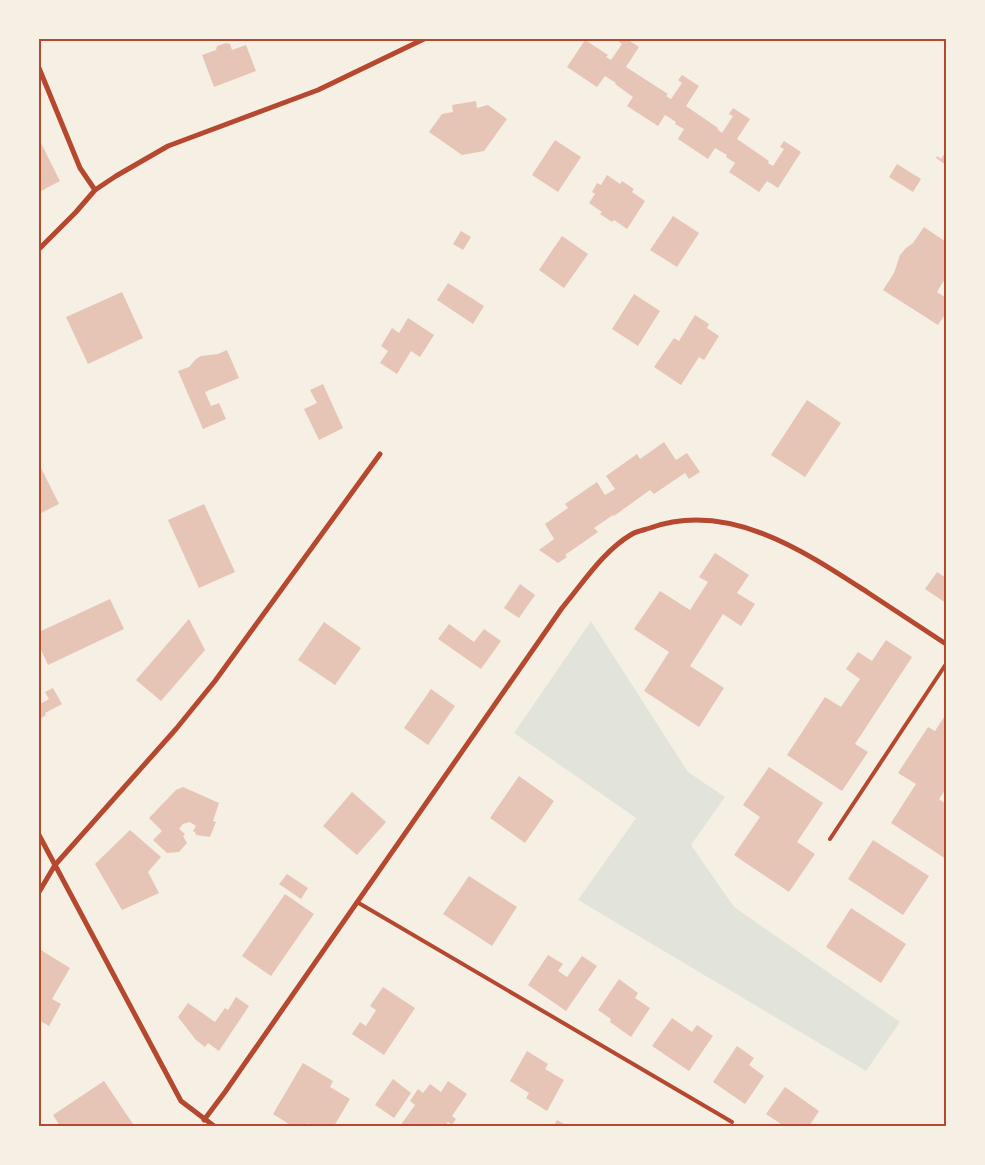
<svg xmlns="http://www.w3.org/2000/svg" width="985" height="1165" viewBox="0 0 985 1165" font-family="'Exo 2',sans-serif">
  <rect width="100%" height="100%" fill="#f6efe4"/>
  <polygon fill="#e2e4dc" points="591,621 688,772 725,797 691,845 734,907 900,1022 866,1071 578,900 636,818 514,733"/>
  <g fill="#e6c5b7">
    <polygon points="620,39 627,39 639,47 626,67 668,94 666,96 671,99 682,83 678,80 682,75 699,86 686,106 718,128 717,129 722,133 733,116 729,114 733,108 750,119 737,139 769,161 768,163 773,166 784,149 780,147 784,141 801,152 778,188 767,181 759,192 729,172 735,163 726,157 727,155 715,148 708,159 678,139 684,129 675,124 676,122 665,115 658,126 627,106 633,97 615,84 616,83 605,76 597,87 567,67 585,40 608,55 606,57 611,60 622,44 618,41"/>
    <polygon points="226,43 230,44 232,50 246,45 256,71 214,87 202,55 216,50 217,46"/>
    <polygon points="476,101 477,108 488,105 507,119 484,151 462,155 429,132 442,114 453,112 452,105"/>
    <polygon points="555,140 581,157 558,192 532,175"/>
    <polygon points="41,143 60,181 39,192 39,144"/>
    <polygon points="946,151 946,165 936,158 937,156 941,159"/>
    <polygon points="897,164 921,179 913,192 889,177"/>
    <polygon points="607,175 620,184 622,181 634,189 632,192 645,201 627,229 614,220 612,222 600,214 602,212 589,203 595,194 592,192 597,183 601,185"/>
    <polygon points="673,216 699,233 677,267 650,250"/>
    <polygon points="924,227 946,242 946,277 937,292 946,298 946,313 938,325 883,290 894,273 900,255 906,248 913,243"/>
    <polygon points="461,231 471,237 463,250 453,244"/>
    <polygon points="562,236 588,254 564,288 539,270"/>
    <polygon points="448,283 484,306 473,324 437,300"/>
    <polygon points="122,292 143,338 88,364 66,317"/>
    <polygon points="634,294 660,311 638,346 612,329"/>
    <polygon points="695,315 709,324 707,328 719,336 704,360 699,357 681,385 654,367 674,338 679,341"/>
    <polygon points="408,318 434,335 420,357 411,351 397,374 380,363 388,351 381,346 392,328 399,333"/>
    <polygon points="227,350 239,378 205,392 211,406 219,403 226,419 203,429 178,371 189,367 196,359 201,356 218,354"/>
    <polygon points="323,384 343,428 319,440 304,409 317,403 310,390"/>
    <polygon points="807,400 841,423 805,477 771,455"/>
    <polygon points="664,442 676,460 687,453 700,472 689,479 685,473 654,494 650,490 614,516 613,515 594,528 598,532 565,555 567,557 558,563 539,550 554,539 545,524 568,508 565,504 597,482 605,495 615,489 606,476 637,454 640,459"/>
    <polygon points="40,466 59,504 39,514 39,467"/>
    <polygon points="204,504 235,572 199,588 168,520"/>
    <polygon points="715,553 749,575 737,593 755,604 741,626 723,614 690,666 724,688 699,727 644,691 669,652 634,629 660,591 690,610 708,582 699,577"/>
    <polygon points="937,572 946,578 946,603 925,589"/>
    <polygon points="520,584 535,595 519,618 504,608"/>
    <polygon points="110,599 124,629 48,665 39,645 39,632"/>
    <polygon points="189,619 205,650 161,701 136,680"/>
    <polygon points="324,622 361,648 335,685 298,660"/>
    <polygon points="449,624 474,642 484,629 501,641 481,669 438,639"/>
    <polygon points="886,640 912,657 855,744 868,752 842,791 787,755 825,697 841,707 860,679 846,669 858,652 872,661"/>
    <polygon points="53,688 62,704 45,713 46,715 39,719 39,701 40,704 49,699 45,692"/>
    <polygon points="431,689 455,706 428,745 404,728"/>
    <polygon points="946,714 946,789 939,799 946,804 946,859 891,823 916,784 898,773 928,727 935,731"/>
    <polygon points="769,767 823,803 797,842 815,854 789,892 734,855 760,817 743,805"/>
    <polygon points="519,776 554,801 525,843 490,818"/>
    <polygon points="183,787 219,803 213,821 216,822 210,837 196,835 195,832 193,831 196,826 190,822 183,824 179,829 185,834 183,836 187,843 179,852 167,853 153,840 162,831 149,818 176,790"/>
    <polygon points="352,792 386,822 357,855 323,826"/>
    <polygon points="130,830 161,857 148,872 159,893 122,910 95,864"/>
    <polygon points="873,840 929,876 903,915 848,879"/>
    <polygon points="287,874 308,888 301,899 279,884"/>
    <polygon points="469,876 517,907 492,946 443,914"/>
    <polygon points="285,894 314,914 271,976 242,956"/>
    <polygon points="851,908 906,944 881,983 826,947"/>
    <polygon points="39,949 70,968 52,999 61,1004 49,1026 39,1020"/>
    <polygon points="548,955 563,964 558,971 567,977 582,956 597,966 566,1011 528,985"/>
    <polygon points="619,979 638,993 635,998 650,1008 631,1037 610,1022 611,1019 598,1010"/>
    <polygon points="383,987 415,1008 384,1055 352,1034 360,1022 366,1026 376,1010 370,1006"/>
    <polygon points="236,997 249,1006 219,1051 208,1043 205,1047 196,1040 178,1017 188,1003 215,1022 225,1008 228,1010"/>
    <polygon points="672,1018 692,1032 697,1025 713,1036 689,1071 652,1046"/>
    <polygon points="737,1046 754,1058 749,1065 764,1076 745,1104 713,1082"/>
    <polygon points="527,1051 548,1064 545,1069 564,1080 547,1111 526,1098 529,1093 510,1081"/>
    <polygon points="303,1063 333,1081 330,1087 350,1099 334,1126 313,1126 308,1123 306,1126 292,1126 273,1114"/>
    <polygon points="393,1079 411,1093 394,1118 375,1105"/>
    <polygon points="104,1081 133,1124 130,1126 60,1126 53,1115"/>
    <polygon points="448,1081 467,1094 452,1116 456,1119 452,1125 448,1122 445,1126 400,1126 415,1105 410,1101 418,1089 423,1093 430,1084 441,1092"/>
    <polygon points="785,1087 819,1111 809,1126 784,1126 766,1114"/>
    <polygon points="557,1120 568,1126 554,1126"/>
  </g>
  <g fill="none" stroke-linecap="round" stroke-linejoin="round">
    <g stroke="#b5482f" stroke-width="4">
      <polyline points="830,839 946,664"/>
      <polyline points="357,902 732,1122"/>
    </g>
    <g stroke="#b5482f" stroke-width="5">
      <polyline points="39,68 80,168 95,190"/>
      <polyline points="39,249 76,212 95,190 116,176 168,146 318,90 424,39"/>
      <polyline points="39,835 181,1101 214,1126"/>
      <polyline points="39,892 55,865 176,729 215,681 380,454"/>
      <path d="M 204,1120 L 225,1092 L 562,608 C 583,583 603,551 632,534 C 638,531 644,530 650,528 C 728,500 804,551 867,592 C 893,609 920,627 946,644"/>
    </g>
  </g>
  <rect width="985" height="1165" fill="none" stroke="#f6efe4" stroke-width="80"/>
  <rect x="40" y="40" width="905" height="1085" fill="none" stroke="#b5482f" stroke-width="2"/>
</svg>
